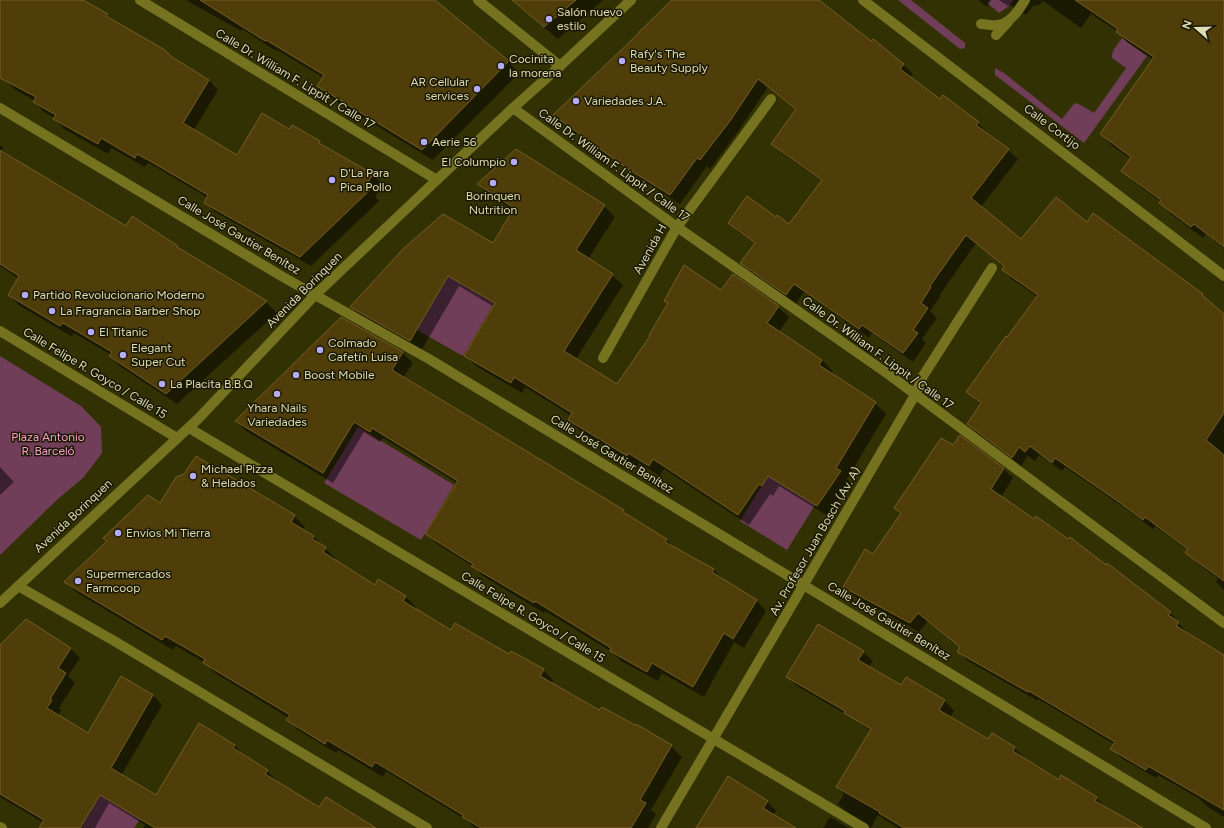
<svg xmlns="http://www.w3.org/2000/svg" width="1224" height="828" viewBox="0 0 1224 828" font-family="Figtree,sans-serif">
  <rect width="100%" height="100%" fill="#323104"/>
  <g fill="#703e58">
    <polygon points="898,0 911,0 965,43 965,48 960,49"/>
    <polygon points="989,0 1013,0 1009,6 999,13 987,3"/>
    <path d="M 1122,38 L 1147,56 L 1084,143 L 995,75 L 995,68 L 1004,73 L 1062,119 L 1074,104 L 1077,103 L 1094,113 L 1126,68 L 1112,58 C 1111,51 1118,44 1122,38 Z"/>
    <polygon points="448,276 494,303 463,356 417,330"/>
    <polygon points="0,356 81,406 101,427 102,453 83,478 59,498 0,555"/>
    <polygon points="358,427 454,485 421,540 324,483"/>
    <polygon points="768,476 815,505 787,550 740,521"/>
    <polygon points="100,795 140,819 134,828 81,828"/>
  </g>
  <g fill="#0007">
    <polygon points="0,0 84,0 107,15 114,22 209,80 218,90 194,130 238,156 289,131 292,126 320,142 324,146 373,175 383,185 375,197 379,201 311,266 215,212 205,202 208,198 161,170 148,163 145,167 111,148 108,154 64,129 54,119 55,118 44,112 34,102 35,101 14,89 0,74"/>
    <polygon points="186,0 434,0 509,62 519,73 433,160 329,97 319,86 324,78 277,50 276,51 242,29 241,31"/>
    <polygon points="512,0 603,0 558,39"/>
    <polygon points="672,0 817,0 871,42 903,64 913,74 910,78 940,101 978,123 987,132 986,134 1008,150 1018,159 981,207 1021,240 1087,223 1224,315 1224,590 1216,582 1218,579 1196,562 1186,553 1188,550 1155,526 1153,529 1126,509 1065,467 1062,471 1039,455 1035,461 1028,456 1021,466 978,434 968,424 981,405 967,392 1038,297 1013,280 1003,270 1004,267 976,243 939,296 940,297 930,311 937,318 922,339 926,343 913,362 872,333 869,338 804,292 796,304 751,272 742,263 755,244 738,232 729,223 776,218 790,226 822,181 782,153 772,144 797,110 768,87 739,130 710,169 707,166 680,204 639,178 563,124 554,115 640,34 640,32"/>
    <polygon points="978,0 991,0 987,7"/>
    <polygon points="999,0 1224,0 1224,249 1206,234 1203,238 1171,214 1161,202 1134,182 1123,171 1131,159 1112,146 1101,134 1154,60 1128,43 1117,31 1091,14 1081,28 1043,1 1039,5 1033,6 1026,15 1010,5 1008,6"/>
    <polygon points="0,145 3,148 2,150 15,158 20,163 127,227 177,246 182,252 266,302 277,313 177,404 121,367 110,356 111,355 74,333 71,336 20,306 9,295 19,279 0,266"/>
    <polygon points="516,151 604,206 615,217 588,259 612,275 623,285 576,359 617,385 721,291 778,307 789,317 779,332 822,360 833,371 831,374 875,403 886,414 847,479 851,483 828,516 779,486 773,496 770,494 749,525 664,469 660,476 639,463 638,466 580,431 569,420 572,416 525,387 522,393 476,366 465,355 494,307 459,286 421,351 362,318 351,307 494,244 514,210 489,195 478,184"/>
    <polygon points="341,318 403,353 413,363 403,378 623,511 630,518 666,540 675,548 714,570 724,580 756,600 766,611 744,648 734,642 704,697 662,673 658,681 621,661 612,652 545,611 544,613 483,576 474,567 437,544 426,534 457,483 383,438 380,442 364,432 333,483 246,431 236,421"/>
    <polygon points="960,437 1004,469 1013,478 1001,497 1034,520 1107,566 1108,564 1170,613 1180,622 1178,623 1187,632 1186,634 1224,656 1224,817 1208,807 1200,799 1158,775 1156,778 1121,758 1112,748 1114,744 1038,699 1038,701 968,661 958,651 961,648 928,621 919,632 854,596 845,587 874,556 901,514 895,508 954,446"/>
    <polygon points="0,467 14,482 0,495"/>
    <polygon points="161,504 294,516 305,527 303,530 313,536 336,559 334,561 376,586 406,597 416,607 415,609 451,632 543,670 553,680 552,684 600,712 671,746 682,757 651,810 656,814 648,828 475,828 466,820 386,771 383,777 338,750 336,753 298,730 288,720 289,718 215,673 204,662 176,646 173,650 76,592 66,582 108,542 104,538"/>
    <polygon points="26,620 71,649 80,658 68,676 75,683 59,708 61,710 58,716 89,734 153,695 162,705 121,776 157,796 200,724 235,746 244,756 267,771 276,780 276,781 320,809 361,828 143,828 145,825 109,803 95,828 46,828 44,823 0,797 0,646"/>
    <polygon points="863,652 873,661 869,667 901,686 906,678 945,701 954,711 950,718 989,740 1014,748 1024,757 1023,759 1059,781 1097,798 1106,808 1138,828 898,828 878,815 871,828 847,813 838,804 844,794 837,787 871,731 852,718 797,686 787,677"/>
    <polygon points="767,801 776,811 773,815 795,828 697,828"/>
    <polygon points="830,817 849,828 823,828"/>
  </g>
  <g fill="#503e0a" stroke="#745d22">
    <polygon points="0,0 83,0 108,14 106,16 165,50 172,57 209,80 183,123 237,155 262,113 289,129 292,125 320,141 319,143 373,174 365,187 370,190 300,257 204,203 208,195 150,161 137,154 135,158 101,138 98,144 53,119 56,115 33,102 36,97 0,78"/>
    <polygon points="200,0 435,0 509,61 422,150 317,86 324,75 266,40 265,41"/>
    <polygon points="512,0 576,0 544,27"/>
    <polygon points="672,0 819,0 871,41 873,39 904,64 900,69 940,99 943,95 979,122 976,125 1009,149 971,198 1021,239 1056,197 1087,222 1093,213 1203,294 1202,295 1224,314 1224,413 1206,440 1224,455 1224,581 1185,553 1188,549 1145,517 1143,520 1116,500 1055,458 1052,463 1030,446 1025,452 1019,447 1012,458 967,424 981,403 966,392 1006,336 1007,337 1038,295 1002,270 1004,266 966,235 930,286 931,287 921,303 928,308 913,330 918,333 903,353 862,325 859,329 794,284 786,295 740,263 755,243 728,223 747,196 776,217 777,215 789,224 822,180 771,144 796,109 758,79 730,121 700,160 697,158 670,195 628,169 553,115 639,33 639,32"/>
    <polygon points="1075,0 1224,0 1224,247 1194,224 1191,227 1159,203 1161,200 1121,171 1131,157 1100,134 1154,57 1116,32 1118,29"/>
    <polygon points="516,149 605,205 576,250 613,274 564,351 617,384 650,336 649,335 668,303 664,301 684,265 721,290 733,274 779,306 767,323 822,360 819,365 876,402 836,468 841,471 817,506 768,476 762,486 759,484 738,515 653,459 649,466 628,453 627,456 568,420 572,413 514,377 511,383 464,356 495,303 448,276 410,341 350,307 403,249 443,214 493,243 514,208 477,184"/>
    <polygon points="0,150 126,226 132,216 178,246 177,247 267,301 166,394 109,356 112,352 63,323 60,326 8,295 19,276 0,264"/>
    <polygon points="341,317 403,352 392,370 624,510 623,512 667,539 665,542 714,569 712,572 757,600 733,639 724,633 693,687 652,663 647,672 610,651 611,648 535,601 534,603 471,566 473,564 425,534 458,481 372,428 370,432 354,422 323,473 235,421"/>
    <polygon points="960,435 1004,468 991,489 1034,519 1036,516 1068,539 1070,537 1106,565 1107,563 1171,612 1168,615 1179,622 1176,626 1224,655 1224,810 1148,766 1146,770 1110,749 1115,742 1029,691 1028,692 957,652 960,647 918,613 910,623 843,587 865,549 873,554 901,513 894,508 941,438 953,445"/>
    <polygon points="196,456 295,515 291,522 314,536 312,539 326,547 323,552 375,585 378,579 406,596 403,601 451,630 455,623 509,654 511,651 544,669 540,676 599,710 602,707 635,725 636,724 672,745 640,800 646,803 631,828 481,828 462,817 463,815 375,762 372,767 327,740 325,744 286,720 290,715 203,663 205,659 165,636 162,640 64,582 107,541 103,538 148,495 160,503 176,477 184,474"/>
    <polygon points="26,619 71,648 58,668 66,673 50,699 52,700 47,708 88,733 121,676 153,695 111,768 156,795 199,723 235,745 233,748 268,770 265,774 319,807 326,797 376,828 155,828 100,795 80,828 39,828 44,820 0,794 0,645"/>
    <polygon points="818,624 864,651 858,660 901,685 906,677 945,700 939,710 988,739 992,733 1015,747 1013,751 1059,780 1061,775 1097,797 1095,801 1143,828 904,828 879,813 880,812 836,787 871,729 844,713 845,711 786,677"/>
    <polygon points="728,776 768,801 763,808 796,828 696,828"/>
  </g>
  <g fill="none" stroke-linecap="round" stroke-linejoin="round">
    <g stroke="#757320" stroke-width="10">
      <path d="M 981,24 C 986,24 992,26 997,25 C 1010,24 1019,10 1025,0"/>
      <polyline points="996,35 1008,22"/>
    </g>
    <g stroke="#757320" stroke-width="10">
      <polyline points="140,0 437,180"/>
      <polyline points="478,0 560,66"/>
      <polyline points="863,0 1224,276"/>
      <polyline points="0,108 283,277 429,359 1206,828"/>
      <polyline points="513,108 677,227 888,374 1224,623"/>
      <polyline points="0,331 177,438"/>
      <polyline points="603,358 677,227 771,99"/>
      <polyline points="189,428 864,828"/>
      <polyline points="18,586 116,642 427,828"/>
      <polyline points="0,827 2,828"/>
      <polyline points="661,828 915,395 923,376 992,268"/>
    </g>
    <polyline stroke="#757320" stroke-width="10" points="0,603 199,418 315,295 513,108 560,66 631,0"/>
  </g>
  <g fill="#b4acf9" stroke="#1a1800" stroke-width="1.5">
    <circle cx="549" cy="19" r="4"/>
    <circle cx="622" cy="61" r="4"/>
    <circle cx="501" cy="66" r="4"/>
    <circle cx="477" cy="89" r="4"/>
    <circle cx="576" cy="101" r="4"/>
    <circle cx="424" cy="142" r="4"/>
    <circle cx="514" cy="162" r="4"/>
    <circle cx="332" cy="180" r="4"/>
    <circle cx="493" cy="183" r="4"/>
    <circle cx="25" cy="295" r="4"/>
    <circle cx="52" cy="311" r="4"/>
    <circle cx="91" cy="332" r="4"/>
    <circle cx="320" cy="350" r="4"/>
    <circle cx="123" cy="355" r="4"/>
    <circle cx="296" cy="375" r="4"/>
    <circle cx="162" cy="384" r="4"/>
    <circle cx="277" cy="394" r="4"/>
    <circle cx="193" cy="476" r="4"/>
    <circle cx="118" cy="533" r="4"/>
    <circle cx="78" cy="581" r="4"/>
  </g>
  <g text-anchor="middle" stroke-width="3" stroke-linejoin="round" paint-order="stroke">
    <g font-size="12" fill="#ddddb6" stroke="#1a1800" text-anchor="start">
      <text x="557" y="16">Salón nuevo<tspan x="557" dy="14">estilo</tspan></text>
      <text x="630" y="58">Rafy's The<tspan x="630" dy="14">Beauty Supply</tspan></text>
      <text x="509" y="63">Cocinita<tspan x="509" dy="14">la morena</tspan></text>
      <text x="469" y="86" text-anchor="end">AR Cellular<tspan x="469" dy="14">services</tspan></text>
      <text x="584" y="105">Variedades J.A.</text>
      <text x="432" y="146">Aerie 56</text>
      <text x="506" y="166" text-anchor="end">El Columpio</text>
      <text x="340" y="177">D'La Para<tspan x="340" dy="14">Pica Pollo</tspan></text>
      <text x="493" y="200" text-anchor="middle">Borinquen<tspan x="493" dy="14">Nutrition</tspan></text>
      <text x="33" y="299">Partido Revolucionario Moderno</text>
      <text x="60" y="315">La Fragrancia Barber Shop</text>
      <text x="99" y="336">El Titanic</text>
      <text x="328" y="347">Colmado<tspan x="328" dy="14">Cafetín Luisa</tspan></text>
      <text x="131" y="352">Elegant<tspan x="131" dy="14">Super Cut</tspan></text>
      <text x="304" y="379">Boost Mobile</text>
      <text x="170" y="388">La Placita B.B.Q</text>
      <text x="277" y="412" text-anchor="middle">Yhara Nails<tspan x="277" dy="14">Variedades</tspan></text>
      <text x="201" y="473">Michael Pizza<tspan x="201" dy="14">&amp; Helados</tspan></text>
      <text x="126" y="537">Envíos Mi Tierra</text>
      <text x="86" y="578">Supermercados<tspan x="86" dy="14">Farmcoop</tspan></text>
    </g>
    <g font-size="12" fill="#ddddb6" stroke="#1a1800">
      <text transform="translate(295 79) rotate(31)" y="4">Calle Dr. William F. Lippit / Calle 17</text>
      <text transform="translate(1052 127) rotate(37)" y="4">Calle Cortijo</text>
      <text transform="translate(614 165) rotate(36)" y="4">Calle Dr. William F. Lippit / Calle 17</text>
      <text transform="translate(239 235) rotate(31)" y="4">Calle José Gautier Benítez</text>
      <text transform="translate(650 249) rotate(-61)" y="4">Avenida H</text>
      <text transform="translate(304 290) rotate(-45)" y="4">Avenida Borinquen</text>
      <text transform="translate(878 353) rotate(36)" y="4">Calle Dr. William F. Lippit / Calle 17</text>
      <text transform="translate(95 373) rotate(31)" y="4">Calle Felipe R. Goyco / Calle 15</text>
      <text transform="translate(612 454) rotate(31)" y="4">Calle José Gautier Benítez</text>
      <text transform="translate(73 516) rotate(-43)" y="4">Avenida Borinquen</text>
      <text transform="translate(815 541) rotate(-60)" y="4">Av. Profesor Juan Bosch (Av. A)</text>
      <text transform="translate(533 617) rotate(31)" y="4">Calle Felipe R. Goyco / Calle 15</text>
      <text transform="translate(889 621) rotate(31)" y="4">Calle José Gautier Benítez</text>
    </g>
    <g font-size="12" fill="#f7a0cd" stroke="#1a1800">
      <text x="48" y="441">Plaza Antonio<tspan x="48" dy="14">R. Barceló</tspan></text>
    </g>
  </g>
  <g transform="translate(1196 28) rotate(290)" stroke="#1a1800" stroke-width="3" paint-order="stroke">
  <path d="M0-3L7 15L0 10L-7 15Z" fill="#ddddb6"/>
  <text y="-6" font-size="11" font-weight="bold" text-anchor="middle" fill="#ddddb6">N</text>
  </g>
</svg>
